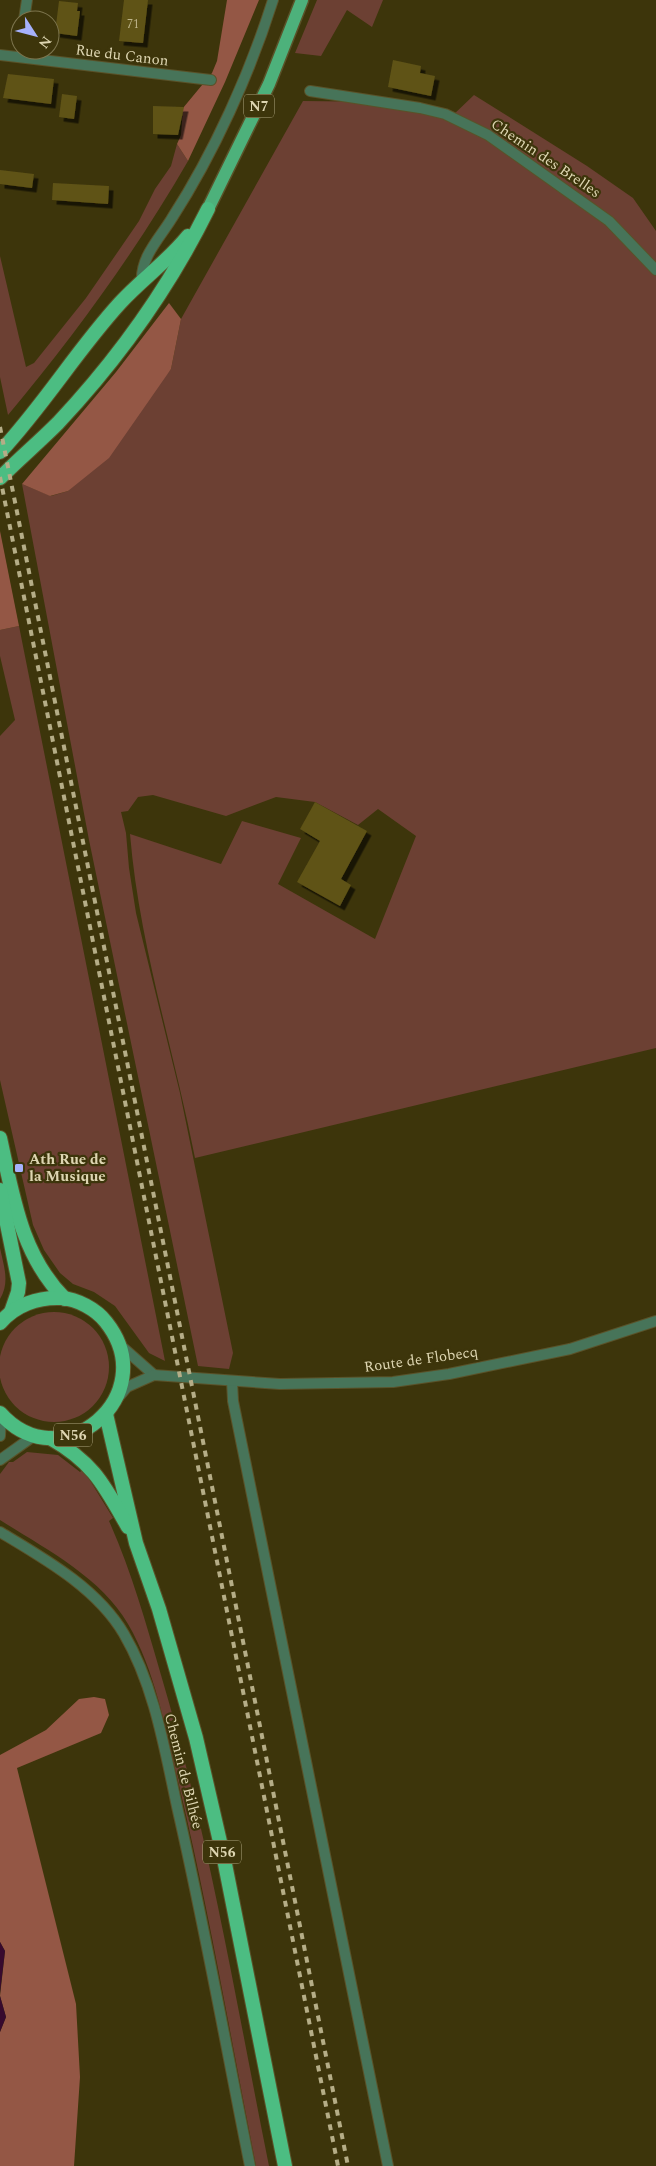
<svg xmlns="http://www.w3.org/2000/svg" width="656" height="2166" viewBox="0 0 656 2166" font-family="Spectral,serif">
  <defs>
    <filter id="shadow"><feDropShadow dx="4.5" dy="4.5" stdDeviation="0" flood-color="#0009"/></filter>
  </defs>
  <rect width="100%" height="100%" fill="#3d350b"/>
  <g fill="#6c4033">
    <polygon points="317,0 383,0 372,27 347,10 321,56 295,53"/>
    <path d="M 474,95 L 587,166 L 633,198 L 656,231 L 656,1048 L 195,1158 C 174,1050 139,944 130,834 L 221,864 L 242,821 L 301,838 L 278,884 L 375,939 L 416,836 L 378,809 L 358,825 L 315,802 L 276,797 L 226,816 L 153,795 L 138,797 L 128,811 L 121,812 L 126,833 L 129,868 L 136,913 L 180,1093 L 233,1353 L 229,1369 L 198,1366 L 89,840 L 22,484 L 51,496 L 68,491 L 171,369 L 181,319 L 303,101 L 391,102 L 451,117 Z"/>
    <path d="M 177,144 L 188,161 C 136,251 75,335 8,415 L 0,377 L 0,256 L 26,367 L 34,363 L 86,298 L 139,221 L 155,189 L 171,166 Z"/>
    <polygon points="19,626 165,1361 149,1353 115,1306 94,1292 73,1284 60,1273 44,1250 33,1225 0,1080 0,736 15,720 0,656 0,630"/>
    <path d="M 0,1248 C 4,1267 10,1282 0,1299 Z"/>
    <circle cx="54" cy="1367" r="55"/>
    <path d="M 27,1452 L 58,1455 L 80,1472 L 83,1469 L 113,1518 L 109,1521 C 131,1570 146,1623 161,1675 C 209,1836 236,2002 269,2166 L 256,2166 C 231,2039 209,1911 179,1785 C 166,1732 156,1672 128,1624 C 101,1577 44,1548 0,1520 L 0,1474 L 9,1462 L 13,1462 Z"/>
  </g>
  <g fill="#945745">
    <polygon points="227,0 259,0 225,82 188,161 177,144 181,135 183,108 212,73 217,61"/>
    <polygon points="169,303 181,319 171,369 109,458 68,491 50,496 22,484 116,372"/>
    <polygon points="0,531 19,626 0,630"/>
    <polygon points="94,1697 105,1699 109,1715 101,1733 17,1768 76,2004 80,2077 74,2166 0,2166 0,2032 6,2017 0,1996 5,1951 0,1942 0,1755 46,1730 79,1699"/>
  </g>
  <g fill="#370a2e">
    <polygon points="0,1942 5,1951 0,1993"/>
    <polygon points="0,1996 6,2017 0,2032"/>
  </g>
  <g fill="#5e5217" filter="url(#shadow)">
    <polygon points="124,0 148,0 143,43 119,41"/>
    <polygon points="59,1 78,3 77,11 80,11 77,36 55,33"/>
    <polygon points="393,60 421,66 420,73 435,76 431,96 388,87"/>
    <polygon points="8,74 54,79 51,104 3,98"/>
    <polygon points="62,94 77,96 74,119 59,117"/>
    <polygon points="153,106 184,107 178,135 153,134"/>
    <polygon points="0,170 34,174 32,188 0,184"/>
    <polygon points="53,183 109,186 108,204 52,200"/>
    <polygon points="315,802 367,831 341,879 351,885 340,906 297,882 320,841 300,829"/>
  </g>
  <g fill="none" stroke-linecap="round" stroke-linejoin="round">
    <defs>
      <g id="minor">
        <polyline points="24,20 27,0"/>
        <polyline points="0,55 211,80"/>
        <polyline points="310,91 420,108 445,114 488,135 609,221 656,270"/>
        <path d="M 142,282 C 140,257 160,238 172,218 C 214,153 250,73 273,0"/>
        <polyline points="232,1381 233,1401 388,2166"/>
        <path d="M 0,1532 C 45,1559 97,1588 124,1634 C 155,1687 165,1752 178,1811 C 205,1928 226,2047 250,2166"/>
      </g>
      <g id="tertiary">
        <polyline points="120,1345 154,1375"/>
        <polyline points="117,1399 127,1387 154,1375 280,1384 393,1382 449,1374 570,1349 656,1321"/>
        <polyline points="0,1436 1,1414"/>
        <polyline points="0,1460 35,1435"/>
      </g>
      <polyline id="primary" points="208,209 269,84 302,0"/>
      <g id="trunk">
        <path d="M 0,452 C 44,405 77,350 120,303 C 142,279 168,261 188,236"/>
        <path d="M 0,478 C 19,459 39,442 58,423 C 118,359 169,288 208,209"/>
        <path d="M 0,1138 C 13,1196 21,1255 65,1299"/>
        <polyline points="0,1190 19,1283 18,1292 11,1312"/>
        <path d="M 0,1323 C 15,1305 38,1297 61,1298 C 77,1299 96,1309 106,1322 C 164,1395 61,1482 0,1413"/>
        <polyline points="106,1414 136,1543 159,1609 196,1738 224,1859 285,2166"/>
        <path d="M 50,1438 C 94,1463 104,1485 128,1527"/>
      </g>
    </defs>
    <use href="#minor" stroke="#5a5229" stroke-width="12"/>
    <use href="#tertiary" stroke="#5a5229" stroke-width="12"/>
    <use href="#primary" stroke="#5a5229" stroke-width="15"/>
    <use href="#trunk" stroke="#5a5229" stroke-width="16"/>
    <use href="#minor" stroke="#477459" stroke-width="10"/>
    <use href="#tertiary" stroke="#477459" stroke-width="10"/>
    <use href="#primary" stroke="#4db17b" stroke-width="12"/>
    <use href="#trunk" stroke="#4cbd82" stroke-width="14"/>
    <g stroke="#b5ad87" stroke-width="4" stroke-dasharray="6 6" stroke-linecap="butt">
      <polyline points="0,427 348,2166"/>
      <polyline points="0,477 338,2166"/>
    </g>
  </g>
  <rect fill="#a6b1fc" stroke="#3d350b" stroke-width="2" x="14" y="1163" width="10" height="10" rx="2.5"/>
  <g text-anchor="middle" stroke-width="4.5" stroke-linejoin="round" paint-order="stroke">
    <g font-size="12" fill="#beb58b">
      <text x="133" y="28">71</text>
    </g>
    <g fill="#3d350b" stroke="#aea680" stroke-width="1">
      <rect x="244" y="94.5" width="30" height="23" rx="4"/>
      <rect x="54" y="1423.5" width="38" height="23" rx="4"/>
      <rect x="203" y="1840.5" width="38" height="23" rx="4"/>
    </g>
    <g font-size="14" font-weight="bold" fill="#ded6b2">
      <text x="259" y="111">N7</text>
      <text x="73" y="1440">N56</text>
      <text x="222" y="1857">N56</text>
    </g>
    <g font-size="15" fill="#ded6b2" stroke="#3d350b">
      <text transform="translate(122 55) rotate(7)" y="5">Rue du Canon</text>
      <text transform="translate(546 158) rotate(34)" y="5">Chemin des Brelles</text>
      <text transform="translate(421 1359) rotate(-8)" y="5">Route de Flobecq</text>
      <text transform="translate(184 1771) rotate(76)" y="5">Chemin de Bilhée</text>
    </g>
    <g font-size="15" font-weight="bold" fill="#ded6b2" stroke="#3d350b" text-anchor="start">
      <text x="29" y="1164">Ath Rue de<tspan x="29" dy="17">la Musique</tspan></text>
    </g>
  </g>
  <g transform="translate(35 35) rotate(126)"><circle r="24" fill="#3d350b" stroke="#7d754e"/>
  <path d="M0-4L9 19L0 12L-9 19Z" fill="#a6b1fc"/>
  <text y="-8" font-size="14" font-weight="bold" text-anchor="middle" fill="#ded6b2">N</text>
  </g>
</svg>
